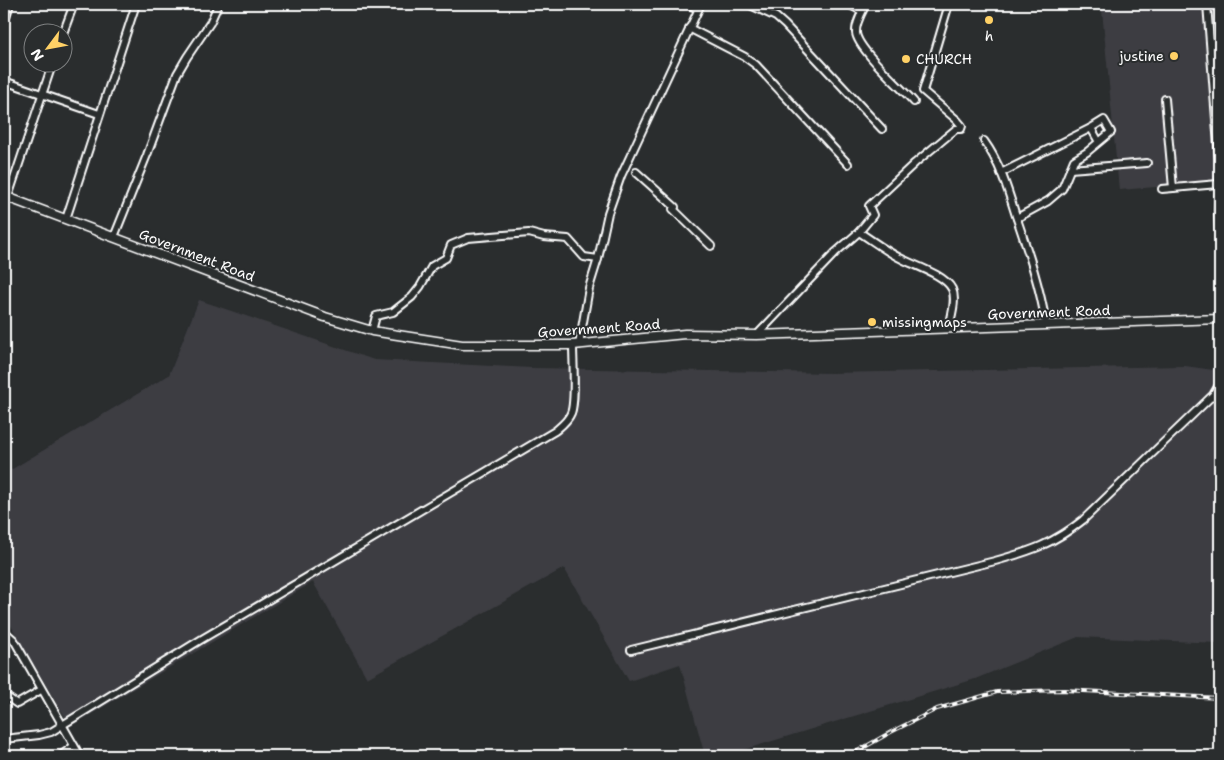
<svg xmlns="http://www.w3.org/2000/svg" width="1224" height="760" viewBox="0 0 1224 760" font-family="'Shantell Sans',sans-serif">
  <rect width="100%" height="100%" fill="#2a2d2e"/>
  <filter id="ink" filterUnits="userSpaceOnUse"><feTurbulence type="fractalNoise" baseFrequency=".02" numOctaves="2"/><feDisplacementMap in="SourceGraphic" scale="10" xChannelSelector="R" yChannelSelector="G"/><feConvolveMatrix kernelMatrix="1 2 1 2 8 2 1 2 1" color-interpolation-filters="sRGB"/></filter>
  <g filter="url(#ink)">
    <g fill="#3e3e43">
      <polygon points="1182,4 1202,4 1216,182 1119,190 1102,10"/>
      <polygon points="199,300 374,360 531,368 832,373 1185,366 1220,371 1220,643 1078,637 975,679 723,756 705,756 680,664 629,681 564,568 367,678 313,582 71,726 59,707 4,614 4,474 169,375"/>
    </g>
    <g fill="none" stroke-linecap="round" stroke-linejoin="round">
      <defs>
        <g id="minor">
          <polyline points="637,4 638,4"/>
          <polyline points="688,4 698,9"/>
          <polyline points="748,4 776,17 785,25 882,129"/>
          <polyline points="848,4 862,11"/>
          <path d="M 866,4 C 862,12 855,24 856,33 C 858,50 902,88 914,102"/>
          <polyline points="1207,4 1220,171 1218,210 1220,251"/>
          <polyline points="4,23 10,4"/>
          <polyline points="689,28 745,57 756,65 848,164"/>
          <polyline points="62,36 74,4"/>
          <polyline points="4,81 99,114"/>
          <polyline points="1165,99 1173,188"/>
          <path d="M 984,141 C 1000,163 1008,190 1016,216 C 1028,251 1040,287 1046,324"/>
          <polyline points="1070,169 1147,163"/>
          <polyline points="636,172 675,207"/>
          <polyline points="1001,173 1091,128"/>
          <polyline points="1162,189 1218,184"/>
          <polyline points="8,197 53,62"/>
          <polyline points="673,209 711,246"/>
          <polyline points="1017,218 1048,201 1062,189 1074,160 1087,152 1099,142 1091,128 1104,120 1111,132 1099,142"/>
          <polyline points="66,219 136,4"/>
          <path d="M 859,232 C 873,241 887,252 902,259 C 916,266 945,275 952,289 C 957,299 951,317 949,328"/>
          <polyline points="114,237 147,155 177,74 187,57 210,23 218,5"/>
          <polyline points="372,331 376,316 393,312 412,297 420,287 432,266 446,258 451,245 468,238 529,233 544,237 568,239 584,257 598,259"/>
          <polyline points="757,335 836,252 859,232 873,215 869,206 915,163 956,129 961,129 962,126 957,120 923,91 949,4"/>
          <polyline points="579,345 589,288 598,259 608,213 621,176 701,4"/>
          <polyline points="4,631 14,640 80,756"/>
          <path d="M 631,650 L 995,561 C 1031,551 1053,544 1083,520 L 1213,395 L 1219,385 L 1220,380"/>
          <polyline points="4,695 17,704 41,690"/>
          <path d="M 4,739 L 39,735 L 51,732 L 202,639 L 555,431 C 561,426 568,421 571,413 C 576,401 573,361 573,345"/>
          <polyline points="60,756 74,746"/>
        </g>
        <polyline id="tertiary" points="4,196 325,317 372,331 462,345 573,345 685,334 757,335 1220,319"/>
      </defs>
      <use href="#minor" stroke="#fff" stroke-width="10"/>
      <use href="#tertiary" stroke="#fff" stroke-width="11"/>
      <use href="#minor" stroke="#2a2d2e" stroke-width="6"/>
      <use href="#tertiary" stroke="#2a2d2e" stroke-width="8"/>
      <defs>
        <polyline id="rail" points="849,756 891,732 937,709 997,692 1064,690 1220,698"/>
      </defs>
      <use href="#rail" stroke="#fff" stroke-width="4"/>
      <use href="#rail" stroke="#2a2d2e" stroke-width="2" stroke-dasharray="5.5" stroke-linecap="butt"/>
    </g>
  </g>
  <g fill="#ffd166" stroke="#2a2d2e" stroke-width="2">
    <circle cx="989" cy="20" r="5"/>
    <circle cx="1174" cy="56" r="5"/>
    <circle cx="906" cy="59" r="5"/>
    <circle cx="872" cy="322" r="5"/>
  </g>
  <g text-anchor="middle" stroke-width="4" stroke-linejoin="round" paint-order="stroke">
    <g font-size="14" fill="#fff" stroke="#2a2d2e" text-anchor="start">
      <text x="989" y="41" text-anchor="middle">h</text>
      <text x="1164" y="61" text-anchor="end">justine</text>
      <text x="916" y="64">CHURCH</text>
      <text x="882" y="327">missingmaps</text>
    </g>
    <g font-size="14" fill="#fff" stroke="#2a2d2e">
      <text transform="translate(197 255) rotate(21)" y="5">Government Road</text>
      <text transform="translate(1049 312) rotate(-2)" y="5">Government Road</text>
      <text transform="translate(599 328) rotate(-4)" y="5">Government Road</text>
    </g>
  </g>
  <rect width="1224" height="760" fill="none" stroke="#2a2d2e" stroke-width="20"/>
  <rect x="10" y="10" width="1204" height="740" fill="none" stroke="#fff" stroke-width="2" filter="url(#ink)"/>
  <g transform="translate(48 48) rotate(238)"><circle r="24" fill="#2a2d2e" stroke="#7f8182"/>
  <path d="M0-4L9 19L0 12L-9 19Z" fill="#ffd166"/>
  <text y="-8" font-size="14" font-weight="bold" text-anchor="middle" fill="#ffffff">N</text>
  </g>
</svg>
